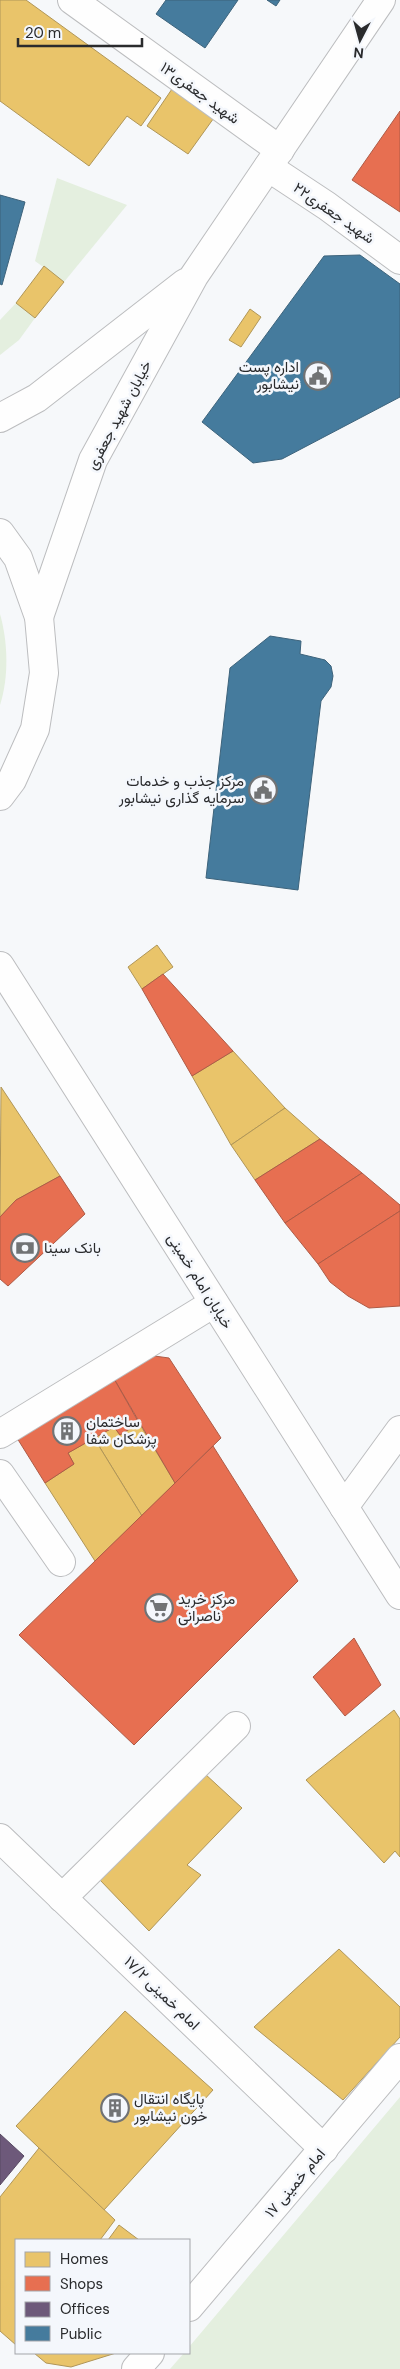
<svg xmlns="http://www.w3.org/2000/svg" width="400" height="2369" viewBox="0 0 400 2369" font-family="'DM Sans',Vazirmatn,sans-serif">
  <rect width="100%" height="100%" fill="#f6f8fa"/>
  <g fill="#e4efdf">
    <polygon points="57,178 127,205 64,282 35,261"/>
    <polygon points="16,303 35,318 19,340 0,355 0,320"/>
    <path d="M 0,614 C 8,642 9,677 0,705 Z"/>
    <polygon points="400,2097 400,2369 170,2369 184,2353 189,2353 189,2347"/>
  </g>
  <g fill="#e9c46a" stroke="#b09658">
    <polygon points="0,0 26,0 161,98 141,126 127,116 89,166 0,101"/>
    <polygon points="174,86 216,115 188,154 147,126"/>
    <polygon points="44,266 64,282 35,318 16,303"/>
    <polygon points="250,309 261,317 241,347 229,340"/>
    <polygon points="157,945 173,967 142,989 128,967"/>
    <polygon points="233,1051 285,1108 231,1145 192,1076"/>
    <polygon points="1,1087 60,1176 16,1200 0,1217"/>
    <polygon points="285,1108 320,1139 255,1180 231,1145"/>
    <polygon points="139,1423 175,1483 142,1516 94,1438 114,1427 120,1435"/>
    <polygon points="94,1438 142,1516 95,1561 45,1483 74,1464 68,1453"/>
    <polygon points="394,1710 400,1719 400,1857 395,1851 384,1863 306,1780"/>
    <polygon points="204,1773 242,1808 187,1865 201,1875 149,1931 100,1880"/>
    <polygon points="339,1949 400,2007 400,2037 343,2100 254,2027"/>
    <polygon points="125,2011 213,2090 104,2210 16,2126"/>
    <polygon points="39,2148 115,2220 100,2240 16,2240 16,2345 0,2331 0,2197"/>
    <polygon points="119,2225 139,2240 108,2240"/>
    <polygon points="34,2353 116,2353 71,2367 46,2363"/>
  </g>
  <g fill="#e76f51" stroke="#ae5b46">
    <polygon points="400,111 400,212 352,180"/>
    <polygon points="163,974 233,1051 192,1076 142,989"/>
    <polygon points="320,1139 362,1173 285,1223 255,1180"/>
    <polygon points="362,1173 400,1205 400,1211 318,1264 285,1223"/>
    <polygon points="60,1176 85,1214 8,1286 0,1279 0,1217 16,1200"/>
    <polygon points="400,1211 400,1306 369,1308 348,1296 330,1282 318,1264"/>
    <polygon points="147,1355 169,1358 221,1438 175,1483 113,1377"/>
    <polygon points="113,1377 139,1423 120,1435 114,1427 68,1453 74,1464 45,1483 17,1438"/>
    <polygon points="213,1446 298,1581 134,1745 19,1635"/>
    <polygon points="354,1638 381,1685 345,1716 313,1677"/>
  </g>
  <polygon fill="#6d597a" stroke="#594b63" points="0,2134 24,2156 0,2185"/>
  <g fill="#457b9d" stroke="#3d637b">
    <polygon points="166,0 238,0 205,48 156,14"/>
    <polygon points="267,0 280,0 276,6"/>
    <polygon points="0,195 25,202 2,285 0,284"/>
    <polygon points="360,255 400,284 400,397 282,459 253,463 202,422 324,256"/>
    <polygon points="270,636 301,641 300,654 325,660 331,666 333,676 331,687 321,701 298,890 206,878 230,668"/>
  </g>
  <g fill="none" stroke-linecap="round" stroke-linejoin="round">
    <defs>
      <g id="minor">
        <polyline points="72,0 280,150"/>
        <polyline points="268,167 327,206 400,260"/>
        <polyline points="0,1434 214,1303"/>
        <polyline points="0,1474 61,1562"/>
        <polyline points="0,1838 324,2149"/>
        <polyline points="62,1898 236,1726"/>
        <polyline points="189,2307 400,2058"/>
        <polyline points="136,2369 150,2353"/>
      </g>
      <polyline id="tertiary" points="344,1507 400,1430"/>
      <g id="primary">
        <polyline points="0,418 37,398 185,283"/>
        <polyline points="0,533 18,558 39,617 44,673 35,729 12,780 0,796"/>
        <polyline points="39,617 93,460 194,276 381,0"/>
        <polyline points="0,966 400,1595"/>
      </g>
    </defs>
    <use href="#minor" stroke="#bcbdbf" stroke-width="30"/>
    <use href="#tertiary" stroke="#bcbdbf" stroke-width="30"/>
    <use href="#primary" stroke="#bcbdbf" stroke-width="30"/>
    <use href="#minor" stroke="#fefefe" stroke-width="28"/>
    <use href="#tertiary" stroke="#fefefe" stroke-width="28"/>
    <use href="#primary" stroke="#fefefe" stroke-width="28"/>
  </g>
  <defs>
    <symbol id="civic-ring" viewBox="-11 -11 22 22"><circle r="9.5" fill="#f4f7fc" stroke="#717375" stroke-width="1.5"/><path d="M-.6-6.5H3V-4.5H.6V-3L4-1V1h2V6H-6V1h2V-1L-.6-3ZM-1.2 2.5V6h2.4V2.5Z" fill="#717375"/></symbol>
    <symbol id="bank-ring" viewBox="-11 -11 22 22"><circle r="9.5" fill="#f4f7fc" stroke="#717375" stroke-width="1.5"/><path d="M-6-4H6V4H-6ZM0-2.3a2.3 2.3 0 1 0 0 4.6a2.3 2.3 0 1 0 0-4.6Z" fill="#717375"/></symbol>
    <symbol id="building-ring" viewBox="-11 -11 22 22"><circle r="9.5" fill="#f4f7fc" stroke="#717375" stroke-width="1.5"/><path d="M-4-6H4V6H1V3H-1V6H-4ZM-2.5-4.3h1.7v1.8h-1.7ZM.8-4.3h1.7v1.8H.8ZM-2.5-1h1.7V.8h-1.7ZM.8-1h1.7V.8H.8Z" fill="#717375"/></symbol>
    <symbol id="supermarket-ring" viewBox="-11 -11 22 22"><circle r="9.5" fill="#f4f7fc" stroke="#717375" stroke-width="1.5"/><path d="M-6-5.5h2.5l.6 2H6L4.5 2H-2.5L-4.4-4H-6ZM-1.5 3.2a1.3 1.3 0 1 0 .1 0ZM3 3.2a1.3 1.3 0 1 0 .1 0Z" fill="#717375"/></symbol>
  </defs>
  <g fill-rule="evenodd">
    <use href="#civic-ring" x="302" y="360" width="32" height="32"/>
    <use href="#civic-ring" x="247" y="774" width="32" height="32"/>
    <use href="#bank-ring" x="9" y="1232" width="32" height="32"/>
    <use href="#building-ring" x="51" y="1415" width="32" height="32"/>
    <use href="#supermarket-ring" x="143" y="1592" width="32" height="32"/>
    <use href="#building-ring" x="99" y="2092" width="32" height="32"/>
  </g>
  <g text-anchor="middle" stroke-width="5" stroke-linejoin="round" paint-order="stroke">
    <g font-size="15" fill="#2a2b2d" stroke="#f4f7fc">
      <text transform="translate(200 93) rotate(36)" y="5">شهید جعفری۱۳</text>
      <text transform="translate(334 213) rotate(35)" y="5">شهید جعفری۲۲</text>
      <text transform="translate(119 415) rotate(-62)" y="5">خیابان شهید جعفری</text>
      <text transform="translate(200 1281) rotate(58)" y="5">خیابان امام خمینی</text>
      <text transform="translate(162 1993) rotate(44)" y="5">امام خمینی ۱۷/۲</text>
      <text transform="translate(295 2183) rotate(-50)" y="5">امام خمینی ۱۷</text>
    </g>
    <g font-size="15" fill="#2a2b2d" stroke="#f4f7fc" text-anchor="start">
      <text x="299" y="372" text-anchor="end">اداره پست<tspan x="299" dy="17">نیشابور</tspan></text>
      <text x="244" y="786" text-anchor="end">مرکز جذب و خدمات<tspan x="244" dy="17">سرمایه گذاری نیشابور</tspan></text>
      <text x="44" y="1253">بانک سینا</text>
      <text x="86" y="1427">ساختمان<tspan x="86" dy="17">پزشکان شفا</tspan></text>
      <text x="178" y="1604">مرکز خرید<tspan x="178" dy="17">ناصرانی</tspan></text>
      <text x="134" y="2104">پایگاه انتقال<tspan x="134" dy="17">خون نیشابور</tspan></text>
    </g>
  </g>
  <rect x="15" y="2239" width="175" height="115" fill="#f4f7fc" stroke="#a3a5a9"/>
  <rect x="25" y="2252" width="25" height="15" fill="#e9c46a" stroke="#a3a5a9"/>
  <text x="60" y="2264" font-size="15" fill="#2a2b2d">Homes</text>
  <rect x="25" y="2276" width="25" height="15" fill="#e76f51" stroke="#a3a5a9"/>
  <text x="60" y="2289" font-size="15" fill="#2a2b2d">Shops</text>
  <rect x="25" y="2302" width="25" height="15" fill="#6d597a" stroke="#a3a5a9"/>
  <text x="60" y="2314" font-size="15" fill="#2a2b2d">Offices</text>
  <rect x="25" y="2326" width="25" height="15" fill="#457b9d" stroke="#a3a5a9"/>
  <text x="60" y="2339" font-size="15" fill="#2a2b2d">Public</text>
  <g transform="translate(360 40) rotate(186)" stroke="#f4f7fc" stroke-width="4" paint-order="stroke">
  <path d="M0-4L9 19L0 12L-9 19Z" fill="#2a2b2d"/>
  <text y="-8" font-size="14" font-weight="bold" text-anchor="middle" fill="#2a2b2d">N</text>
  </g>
  <path d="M18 38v8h124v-8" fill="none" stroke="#2a2b2d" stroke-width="2.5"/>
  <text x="25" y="38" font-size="15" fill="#2a2b2d" stroke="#f4f7fc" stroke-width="4" paint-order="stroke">20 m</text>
</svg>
